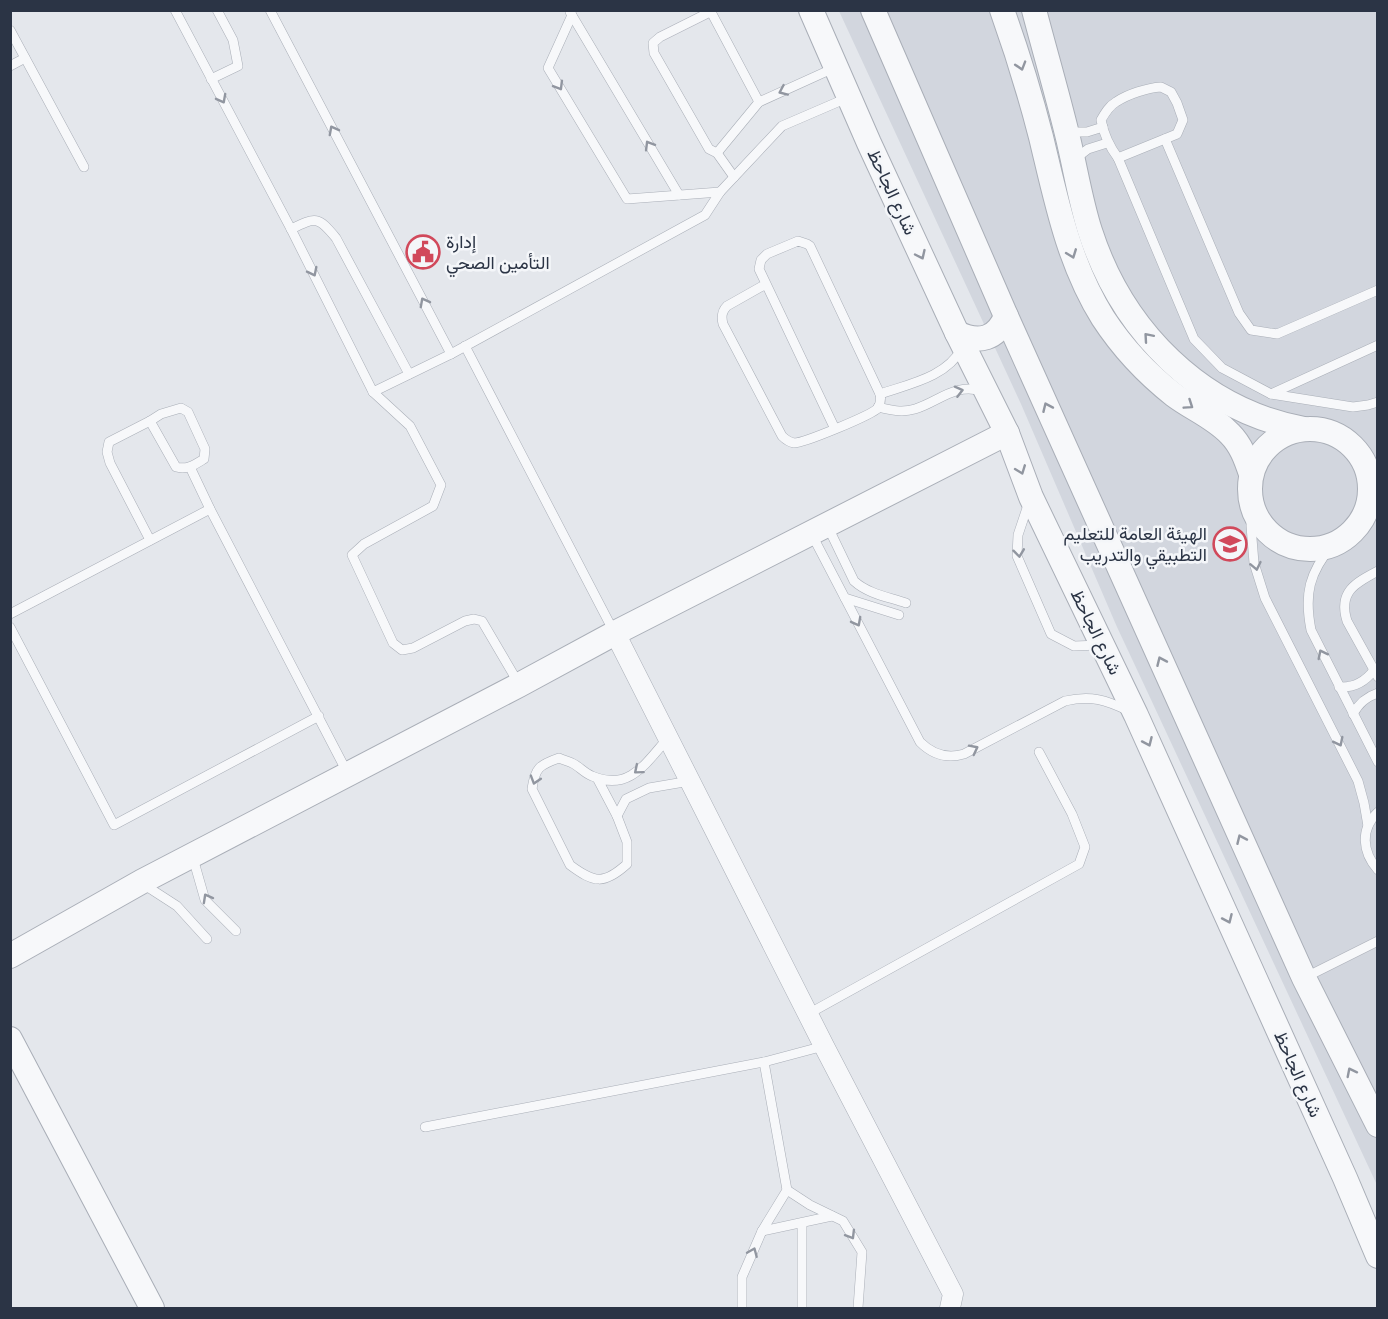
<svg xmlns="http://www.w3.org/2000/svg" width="1388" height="1319" viewBox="0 0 1388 1319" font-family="'Archivo Narrow',Vazirmatn,sans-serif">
  <rect width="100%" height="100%" fill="#e4e7ec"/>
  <polygon fill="#d2d6de" points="839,11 1377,11 1377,1185 1147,691 1117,627 1021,404"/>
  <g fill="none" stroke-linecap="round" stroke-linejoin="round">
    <defs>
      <g id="service">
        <polyline points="175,10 291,229 373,392 410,426 441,485 433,506 364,544 352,555 393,643 402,650 413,648 465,621 474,619 482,621 519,684"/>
        <polyline points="270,10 451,354"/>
        <polyline points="710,10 759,102"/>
        <polyline points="570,12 679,195"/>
        <polyline points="710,12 660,37 653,43 654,53 709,149 717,153 734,177"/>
        <polyline points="572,15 548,68 627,199 720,192"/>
        <polyline points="10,30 84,167"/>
        <polyline points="10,66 25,58"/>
        <polyline points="211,79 238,66 233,40 217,10"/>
        <path d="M 1161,87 L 1171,92 L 1177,103 L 1183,120 L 1177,134 L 1118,158 C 1109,146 1104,135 1101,120 C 1105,113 1109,106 1116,102 C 1128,94 1147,88 1161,87 Z"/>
        <polyline points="1067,132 1087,132 1103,127"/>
        <polyline points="1165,139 1239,313 1251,330 1277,334 1378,290"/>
        <polyline points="717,153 759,102 834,68"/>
        <polyline points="1118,158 1194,339 1222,368 1271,394 1353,407 1368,405 1378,402"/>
        <polyline points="1075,159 1088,149 1107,143"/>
        <path d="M 291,229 C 316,217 318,216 336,238 L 409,374"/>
        <path d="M 766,284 L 727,306 C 722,311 721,316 723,324 L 782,436 C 786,440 789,442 794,443 C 804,443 872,415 878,408 C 881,403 881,399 880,394 L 810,246 L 807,244 L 798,241 L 767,254 L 761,260 L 759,269 L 835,429"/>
        <polyline points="465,346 614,632"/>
        <polyline points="373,392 451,354 705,215 720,192 782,126 847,98"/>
        <path d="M 880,394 C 909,384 947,377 962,348"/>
        <polyline points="1271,394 1378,345"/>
        <path d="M 878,407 C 890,410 902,413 915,409 C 938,402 955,383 981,391"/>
        <path d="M 181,408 L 188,412 L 205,449 L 204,459 C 194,465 187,470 176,467 L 150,421 L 161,414 Z"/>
        <polyline points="190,467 210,509 348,774"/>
        <polyline points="1029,502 1018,535 1017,556 1051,634 1074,646 1100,645"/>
        <polyline points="1252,508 1251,526 1254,563 1265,598 1358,781 1364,803 1368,826"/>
        <path d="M 828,527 L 854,581 C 868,594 889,597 906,603"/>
        <path d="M 811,533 L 920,742 C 933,755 947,759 964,754 L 1065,701 C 1091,695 1106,700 1129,711"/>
        <polyline points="150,540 110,463 107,452 109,442 150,421"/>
        <path d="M 1333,544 C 1309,573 1304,594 1311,630 L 1378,762"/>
        <path d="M 1378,571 C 1355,583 1338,592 1347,621 L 1378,677"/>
        <polyline points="845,598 899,615"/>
        <polyline points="10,614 210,509"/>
        <polyline points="10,627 114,825 319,716"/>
        <path d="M 1339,687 C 1354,688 1365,682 1374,670"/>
        <path d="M 1353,714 C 1359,703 1366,697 1378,693"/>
        <path d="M 597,778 L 617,816 L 627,842 L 627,864 C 604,885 594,883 570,865 L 532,789 C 535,768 539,765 559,758 C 563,760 568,761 572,763 C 579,766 584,773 592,776 C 629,792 646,763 668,738"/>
        <path d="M 1378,812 C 1360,829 1362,852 1378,870"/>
        <polyline points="617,816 626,799 649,788 690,781"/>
        <polyline points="193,858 205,900 236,931"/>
        <polyline points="143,884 177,906 207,939"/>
        <polyline points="1304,978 1378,941"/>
        <polyline points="808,1014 1079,864 1085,847 1072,814 1039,752"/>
        <polyline points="425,1127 764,1062 824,1046"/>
        <polyline points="787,1190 810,1205 843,1221 862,1252 858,1308"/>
        <polyline points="762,1231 832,1216"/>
        <polyline points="742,1308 742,1277 762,1231 787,1190 764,1062"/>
        <polyline points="802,1308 802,1223"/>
      </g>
      <polyline id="minor" points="615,633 824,1046 953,1294 950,1308"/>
      <g id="tertiary">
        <polyline points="811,10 869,143 957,333 1007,433 1031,497 1136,715 1345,1178 1378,1256"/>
        <polyline points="873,10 1006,316 1304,978 1378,1125"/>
        <path d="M 1002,10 C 1017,52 1030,94 1041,137 C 1056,199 1068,262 1103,318 C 1122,347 1146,373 1174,395 C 1191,408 1214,417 1230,434 C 1241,445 1246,459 1251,474"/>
        <path d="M 1034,10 C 1045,52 1057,93 1067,134 C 1075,166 1080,200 1090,231 C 1122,330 1200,410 1304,429"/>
        <path d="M 957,333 C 979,344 997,339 1006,316"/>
        <circle cx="1310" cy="489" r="60"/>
        <polyline points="10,956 141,882 519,685 615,633 1007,433"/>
        <polyline points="10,1039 152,1308"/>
      </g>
    </defs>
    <use href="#service" stroke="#a9aeb7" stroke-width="10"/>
    <use href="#minor" stroke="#a9aeb7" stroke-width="21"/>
    <use href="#tertiary" stroke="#a9aeb7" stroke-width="26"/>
    <use href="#service" stroke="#f7f8fa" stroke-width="9"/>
    <use href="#minor" stroke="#f7f8fa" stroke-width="20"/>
    <use href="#tertiary" stroke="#f7f8fa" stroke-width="24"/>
  </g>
  <defs><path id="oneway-chevron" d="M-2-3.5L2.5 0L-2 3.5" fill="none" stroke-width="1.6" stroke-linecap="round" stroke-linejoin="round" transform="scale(1.5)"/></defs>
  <g stroke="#9196a0">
    <use href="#oneway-chevron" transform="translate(1021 66) rotate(73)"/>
    <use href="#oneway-chevron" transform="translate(559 86) rotate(59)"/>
    <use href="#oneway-chevron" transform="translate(783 91) rotate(156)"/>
    <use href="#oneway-chevron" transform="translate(222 99) rotate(62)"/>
    <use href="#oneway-chevron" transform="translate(333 130) rotate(-118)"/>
    <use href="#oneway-chevron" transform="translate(649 145) rotate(-121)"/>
    <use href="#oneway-chevron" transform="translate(1072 254) rotate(69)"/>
    <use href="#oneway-chevron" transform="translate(921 255) rotate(65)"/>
    <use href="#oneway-chevron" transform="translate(313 272) rotate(63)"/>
    <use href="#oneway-chevron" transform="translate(424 302) rotate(-118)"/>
    <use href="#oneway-chevron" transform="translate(1148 337) rotate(-131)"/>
    <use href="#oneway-chevron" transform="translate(959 391) rotate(-14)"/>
    <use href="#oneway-chevron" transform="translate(1189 405) rotate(34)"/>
    <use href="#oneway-chevron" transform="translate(1047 407) rotate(-114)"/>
    <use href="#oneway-chevron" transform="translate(1021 470) rotate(69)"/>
    <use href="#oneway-chevron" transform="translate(1019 553) rotate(83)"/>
    <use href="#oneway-chevron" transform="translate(1256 566) rotate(78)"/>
    <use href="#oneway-chevron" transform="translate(857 622) rotate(62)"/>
    <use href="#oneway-chevron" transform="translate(1322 654) rotate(-117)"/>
    <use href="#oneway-chevron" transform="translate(1161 661) rotate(-114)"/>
    <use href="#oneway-chevron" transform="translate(1148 742) rotate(66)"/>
    <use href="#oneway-chevron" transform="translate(1339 742) rotate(63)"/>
    <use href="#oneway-chevron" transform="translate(974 749) rotate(-27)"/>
    <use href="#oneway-chevron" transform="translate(638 770) rotate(140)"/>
    <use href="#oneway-chevron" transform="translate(535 780) rotate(107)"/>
    <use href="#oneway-chevron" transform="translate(1241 839) rotate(-114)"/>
    <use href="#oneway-chevron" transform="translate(207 898) rotate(-119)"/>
    <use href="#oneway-chevron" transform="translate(1228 919) rotate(66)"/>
    <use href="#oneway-chevron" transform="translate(1351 1072) rotate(-117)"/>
    <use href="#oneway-chevron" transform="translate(851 1235) rotate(59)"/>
    <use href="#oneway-chevron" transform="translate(753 1252) rotate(-67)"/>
  </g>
  <defs>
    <symbol id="civic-ring" viewBox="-11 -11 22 22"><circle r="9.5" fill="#f4f6f9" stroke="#d1495b" stroke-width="1.5"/><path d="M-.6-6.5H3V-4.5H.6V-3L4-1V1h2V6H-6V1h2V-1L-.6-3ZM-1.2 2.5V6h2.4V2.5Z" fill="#d1495b"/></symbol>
    <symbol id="university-ring" viewBox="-11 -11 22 22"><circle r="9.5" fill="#f4f6f9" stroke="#d1495b" stroke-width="1.5"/><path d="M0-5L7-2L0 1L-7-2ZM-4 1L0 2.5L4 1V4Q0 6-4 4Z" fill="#d1495b"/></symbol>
  </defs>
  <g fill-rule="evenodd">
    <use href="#civic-ring" x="404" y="233" width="38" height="38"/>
    <use href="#university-ring" x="1211" y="525" width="38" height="38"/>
  </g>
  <g text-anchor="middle" stroke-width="5" stroke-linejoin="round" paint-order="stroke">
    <g font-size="18" fill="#2b3445" stroke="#f4f6f9">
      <text transform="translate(892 192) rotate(65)" y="6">شارع الجاحظ</text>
      <text transform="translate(1096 632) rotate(64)" y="6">شارع الجاحظ</text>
      <text transform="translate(1298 1074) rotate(66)" y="6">شارع الجاحظ</text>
    </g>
    <g font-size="18" fill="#2b3445" stroke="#f4f6f9" text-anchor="start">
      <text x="446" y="248">إدارة<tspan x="446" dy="21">التأمين الصحي</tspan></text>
      <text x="1207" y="540" text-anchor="end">الهيئة العامة للتعليم<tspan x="1207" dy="21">التطبيقي والتدريب</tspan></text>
    </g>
  </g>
  <rect width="1388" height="1319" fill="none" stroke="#2b3445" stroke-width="24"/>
</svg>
